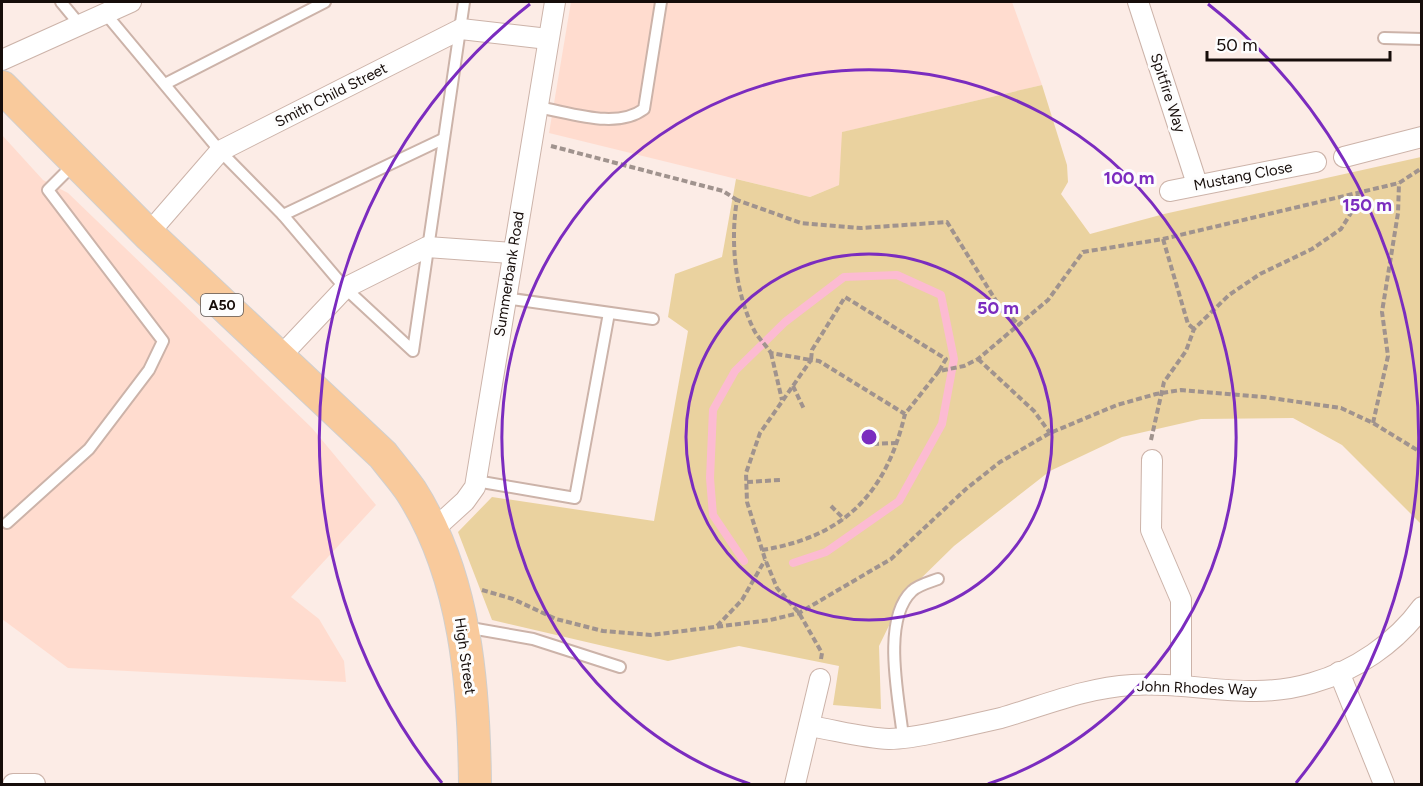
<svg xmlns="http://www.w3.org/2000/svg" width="1423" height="786" viewBox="0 0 1423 786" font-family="Figtree,sans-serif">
  <rect width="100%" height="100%" fill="#fcece6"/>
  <g fill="#ffdccf">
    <polygon points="571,2 1012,2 1042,85 843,132 839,185 810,197 549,133"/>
    <polygon points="2,135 43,180 68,193 312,428 376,505 291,597 319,619 344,661 346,682 68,668 2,619"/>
  </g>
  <polygon fill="#ead29f" points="1042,85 1067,165 1068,182 1061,194 1090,234 1164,214 1421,157 1421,524 1342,445 1293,418 1201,419 1122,437 1050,471 954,546 904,595 879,646 881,709 833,705 839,666 739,646 668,661 492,620 458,532 492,497 654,521 688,331 668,317 675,274 722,257 736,179 810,197 839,185 842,132"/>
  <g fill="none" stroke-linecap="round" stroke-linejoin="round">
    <polyline stroke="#fcbbd2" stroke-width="8" points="744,561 713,515 710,478 713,410 735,371 785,322 844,277 897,275 941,295 954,359 942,424 899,501 826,552 793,563"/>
    <defs>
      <g id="service">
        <polyline points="61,2 80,25"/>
        <polyline points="105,13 220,151 283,215 345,288 413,351 464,2"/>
        <polyline points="1384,38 1422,39"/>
        <polyline points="165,84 325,2"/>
        <path d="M 537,107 C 569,112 616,130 644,109 L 661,2"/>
        <polyline points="283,215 443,139"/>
        <polyline points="505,298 653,319"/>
        <polyline points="476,481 575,498 609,313"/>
        <polyline points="7,523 89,449 149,370 163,341 48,190 74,164"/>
        <polyline points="465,627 533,639 620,667"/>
        <path d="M 903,737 C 899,699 881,620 912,591 C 918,585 930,582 938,579"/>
      </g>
      <g id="minor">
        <polyline points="1138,2 1197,184"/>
        <polyline points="2,60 131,2"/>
        <polyline points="1344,157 1422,137"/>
        <polyline points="1170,191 1316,162"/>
        <polyline points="148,234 220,151 461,29 548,39"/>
        <polyline points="278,359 345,288 427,247 512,253"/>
        <polyline points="1152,460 1151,530 1181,600 1181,685"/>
        <polyline points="432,531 465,501 475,487 555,2"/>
        <polyline points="1339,672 1384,784"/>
        <path d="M 809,726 C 835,730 863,738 889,739 C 908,739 929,734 948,730 C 965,726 983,722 1001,718 C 1046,705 1084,688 1132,685 C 1195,681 1248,702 1312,683 C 1355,671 1396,643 1422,607"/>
        <polyline points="13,784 35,784"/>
        <polyline points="795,784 820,679"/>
      </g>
      <path id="primary" d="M 2,87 L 148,234 L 383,455 C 392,467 403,479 411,491 C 466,577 474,686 475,784"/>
    </defs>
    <use href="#service" stroke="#ccb3a9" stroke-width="14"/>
    <use href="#minor" stroke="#ccb3a9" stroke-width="22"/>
    <use href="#primary" stroke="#d0cfce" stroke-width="34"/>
    <g stroke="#a0938e" stroke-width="4" stroke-dasharray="6 3" stroke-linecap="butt">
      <polyline points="551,146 723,191 737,200"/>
      <polyline points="1163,239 1188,324 1194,329"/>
      <polyline points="771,353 782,400"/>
      <polyline points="978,359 1034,411 1050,433"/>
      <path d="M 939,371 L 946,359 L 845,297 L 812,350 L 811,360 L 771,353 C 766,345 758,338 754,330 C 735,292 730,241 737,200 L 801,223 L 861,228 L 947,222 L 998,304 L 1019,325"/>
      <polyline points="793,386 804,409"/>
      <polyline points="1373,423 1388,356 1382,312 1398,213 1399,183"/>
      <polyline points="1151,440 1164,382 1186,351 1194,329 1229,295 1260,274 1312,249 1341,229 1356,205 1358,193"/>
      <polyline points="873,444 896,443"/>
      <polyline points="747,482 780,480"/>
      <polyline points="831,506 844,519"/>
      <path d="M 762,550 C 844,537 886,494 905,414"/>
      <polyline points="482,590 513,599 556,619 603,631 651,635 770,620 799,613 891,559 966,489 1000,462 1050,433 1117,405 1156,394 1181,390 1264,397 1341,408 1373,423 1422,453"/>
      <polyline points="717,626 742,600 765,560"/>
      <polyline points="821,659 822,653 799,613 777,588 765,559 747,502 746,473 760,433 811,360 819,361 905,414 939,371 964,366 978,359 1048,300 1083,252 1163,239 1399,183 1422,168"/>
    </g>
    <use href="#service" stroke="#fff" stroke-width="10"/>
    <use href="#minor" stroke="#fff" stroke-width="20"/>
    <use href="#primary" stroke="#f9ca9c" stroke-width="32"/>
  </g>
  <g fill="none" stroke="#7b2cbf" stroke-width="3">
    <circle cx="869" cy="437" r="183"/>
    <path d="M750 784A367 367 0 1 1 988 784"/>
    <path d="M442 783A550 550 0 0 1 530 4M1208 4A550 550 0 0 1 1296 783"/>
  </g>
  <g text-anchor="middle" stroke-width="6" stroke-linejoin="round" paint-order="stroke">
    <rect fill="#fdfdfd" stroke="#5b5553" stroke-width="1.5" x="201" y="294" width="42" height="22" rx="4.5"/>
    <g font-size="14" font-weight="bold" fill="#160d0a">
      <text x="222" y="310">A50</text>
    </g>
    <g font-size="15" fill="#160d0a" stroke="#fdfdfd">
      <text transform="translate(1168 93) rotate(72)" y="5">Spitfire Way</text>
      <text transform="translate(331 95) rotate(-27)" y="5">Smith Child Street</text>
      <text transform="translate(1243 176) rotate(-11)" y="5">Mustang Close</text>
      <text transform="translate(509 274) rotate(-81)" y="5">Summerbank Road</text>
      <text transform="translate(465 656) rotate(82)" y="5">High Street</text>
      <text transform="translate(1197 688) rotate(2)" y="5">John Rhodes Way</text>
    </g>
  </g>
  <circle cx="869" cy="437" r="9" fill="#7b2cbf" stroke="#fdfdfd" stroke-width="3"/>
  <g font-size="18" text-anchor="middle" font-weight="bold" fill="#7b2cbf" stroke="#fdfdfd" stroke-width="6" stroke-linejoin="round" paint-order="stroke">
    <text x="1129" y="184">100 m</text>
    <text x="1367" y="211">150 m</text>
    <text x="998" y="314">50 m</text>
  </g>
  <rect width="1423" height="786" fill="none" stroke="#160d0a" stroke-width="6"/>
  <path d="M1207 51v9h183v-9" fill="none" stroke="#160d0a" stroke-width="3"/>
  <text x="1216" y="51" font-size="18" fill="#160d0a" stroke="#fdfdfd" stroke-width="4.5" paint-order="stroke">50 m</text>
</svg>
